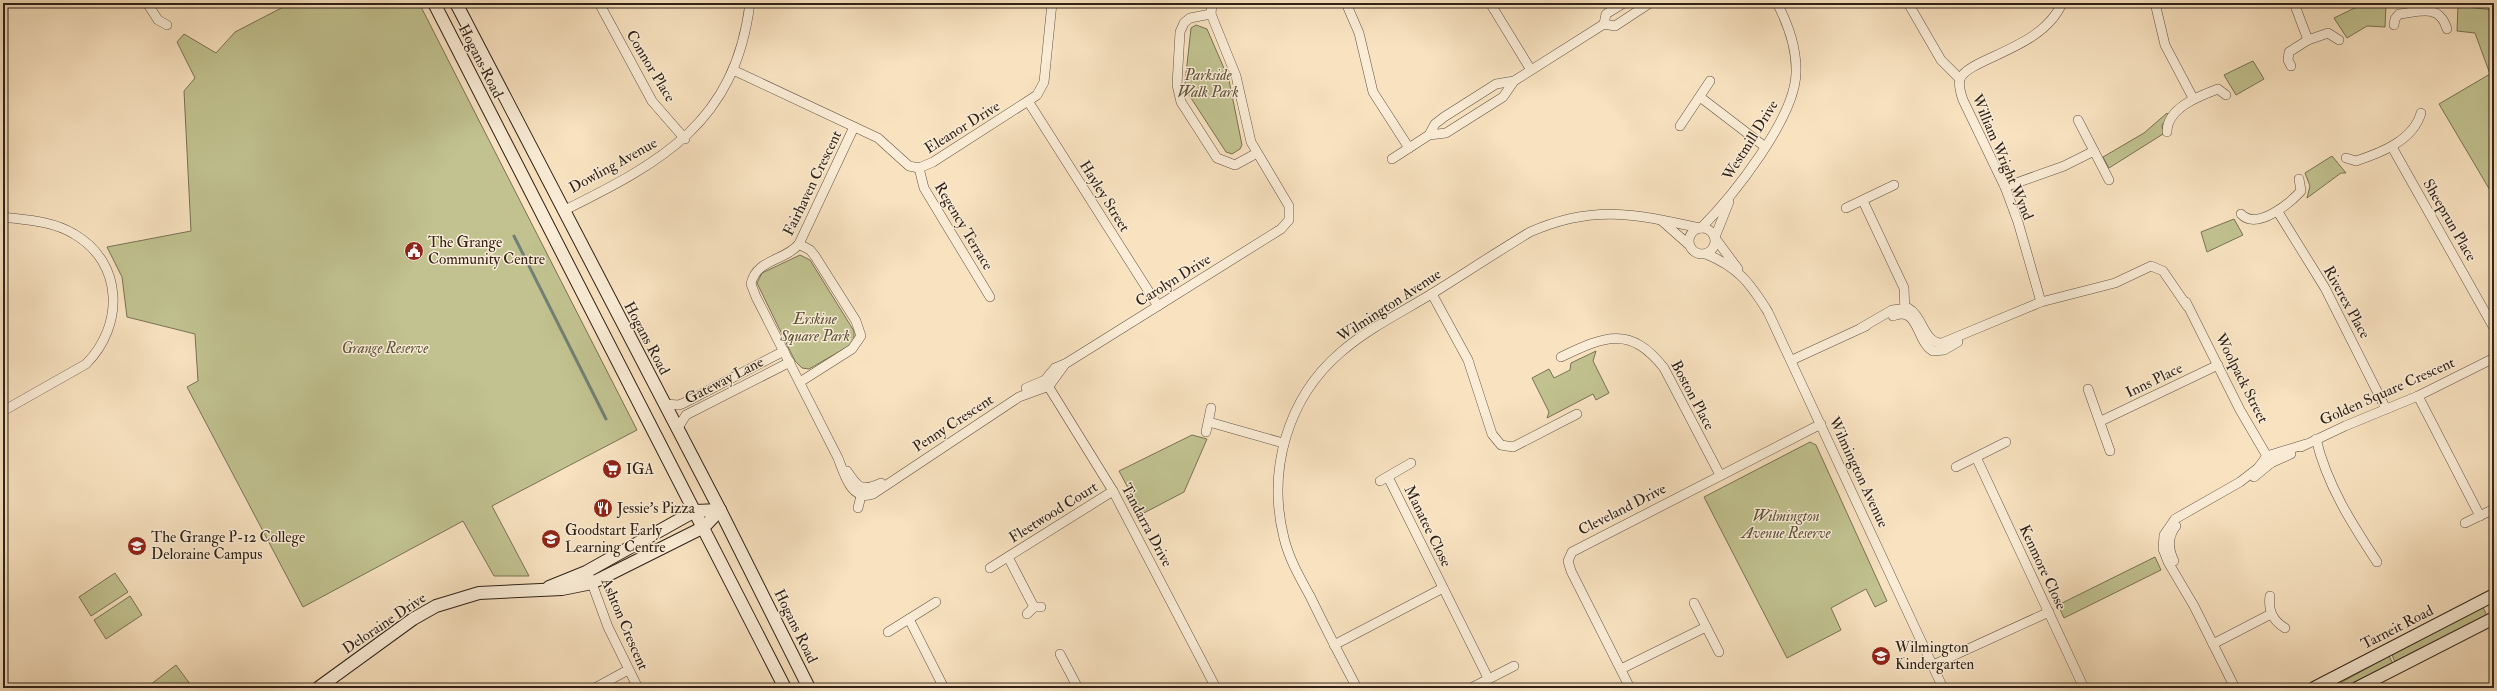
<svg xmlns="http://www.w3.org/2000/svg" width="2497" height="691" viewBox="0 0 2497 691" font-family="'IM FELL Double Pica',serif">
  <rect width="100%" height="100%" fill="#f8e2c0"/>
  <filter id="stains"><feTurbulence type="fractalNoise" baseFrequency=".005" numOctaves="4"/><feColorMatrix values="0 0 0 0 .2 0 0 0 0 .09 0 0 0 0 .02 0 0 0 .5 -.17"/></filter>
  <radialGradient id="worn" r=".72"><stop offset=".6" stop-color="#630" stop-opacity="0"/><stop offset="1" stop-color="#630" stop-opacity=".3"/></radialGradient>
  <g fill="#c1c290" stroke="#787254">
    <polygon points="291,3 419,3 637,430 492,506 529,576 494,576 463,521 303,607 187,387 198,381 195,334 127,317 122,277 107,247 191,231 184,91 195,78 177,42 184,34 216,53 235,32"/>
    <polygon points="2386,4 2385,27 2367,26 2347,38 2334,18 2359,6"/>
    <polygon points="2458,6 2494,10 2494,197 2439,104 2490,74 2475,33 2457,31"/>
    <polygon points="1196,25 1207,29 1229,80 1242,145 1240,149 1232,154 1226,152 1189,95 1185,83 1191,28"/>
    <polygon points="2253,61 2264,79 2236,95 2224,75"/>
    <polygon points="2167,113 2169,116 2162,125 2163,134 2109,168 2103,157 2144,133"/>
    <polygon points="2332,156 2346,173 2341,173 2307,198 2310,186 2305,173"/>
    <polygon points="2234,219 2243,235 2207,252 2201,232"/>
    <polygon points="800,255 810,260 854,331 854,340 849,346 809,369 802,368 795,361 757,283 762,273"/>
    <polygon points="1596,351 1593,361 1609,393 1596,400 1593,394 1547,418 1549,412 1532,378 1549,369 1554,378 1570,370 1571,363"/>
    <polygon points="1192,435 1207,439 1184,492 1142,514 1119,471"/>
    <polygon points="1810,442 1816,445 1887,601 1875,607 1866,589 1831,608 1841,630 1787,658 1704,497"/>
    <polygon points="2155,557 2161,570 2064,618 2058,605"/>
    <polygon points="115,573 128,592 91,616 79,597"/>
    <polygon points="130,596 142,615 106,639 94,620"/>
    <polygon points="2483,607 2487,616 2395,662 2392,655"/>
    <polygon points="2389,656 2393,664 2344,688 2331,688"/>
    <polygon points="176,665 190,684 184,688 146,688"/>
  </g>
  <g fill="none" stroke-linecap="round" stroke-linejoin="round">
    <g stroke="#718074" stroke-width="3">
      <polyline points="514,236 606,419"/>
      <polyline points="529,265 535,261"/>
    </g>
    <defs>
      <g id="street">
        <polyline points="147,3 158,20 167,25"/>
        <polyline points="599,3 652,101 685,139"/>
        <polyline points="1346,3 1359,33 1373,92 1409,148"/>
        <polyline points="1490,3 1531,70"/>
        <polyline points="1908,3 1941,60 1960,79"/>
        <polyline points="2155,3 2165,45 2193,98"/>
        <polyline points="2294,3 2308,40"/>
        <polyline points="1211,14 1190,18 1184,23 1180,32 1177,85 1181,102 1217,158 1235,165 1257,153"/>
        <polyline points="1604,24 1606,14 1624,3"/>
        <path d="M 2394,25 L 2395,19 L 2399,14 C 2420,12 2439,3 2447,29"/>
        <polyline points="2291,66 2288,60 2289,52 2308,40 2328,33 2339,40"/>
        <polyline points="733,70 878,138 909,166 919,168 933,162 1028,101 1037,95 1044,82 1052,3"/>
        <polyline points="1700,97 1764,146"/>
        <polyline points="1028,101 1158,306"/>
        <polyline points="2078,120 2109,180"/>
        <polyline points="1680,126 1710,81"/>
        <path d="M 854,127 L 799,244 C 785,261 756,259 751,284 L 756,297 L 838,458 C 844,473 851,502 873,494 L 1019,397 L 1049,386 L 1065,364"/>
        <path d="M 2167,132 C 2167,108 2199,96 2218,89 L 2226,95"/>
        <polyline points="1429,135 1446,133 1503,97 1514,81"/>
        <polyline points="2392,147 2494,328"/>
        <path d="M 2346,158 L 2356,161 C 2380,153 2413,141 2421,113"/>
        <polyline points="1392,159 1429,135 1435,124 1444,117 1496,84 1514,81 1604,24 1615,26 1650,3"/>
        <polyline points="919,168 924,188 990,297"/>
        <polyline points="2005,187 2064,166 2094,151"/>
        <polyline points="1863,201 1904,288 1905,312"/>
        <polyline points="1846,208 1894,185"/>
        <path d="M 563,211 C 662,162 735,123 750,3"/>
        <polyline points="2278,212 2325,288 2386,409"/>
        <path d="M 2241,214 C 2257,231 2290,203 2301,191 L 2299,179"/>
        <path d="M 3,217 C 27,220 53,221 74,234 C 124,263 124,326 86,364 L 3,411"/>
        <polyline points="1662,221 1688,244"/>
        <circle cx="1702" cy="241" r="13"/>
        <path d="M 1701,228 C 1733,196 1795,118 1796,73 C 1797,48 1788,24 1777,3"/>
        <polyline points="1715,237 1729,202"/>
        <polyline points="1715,238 1738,269"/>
        <polyline points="799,244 810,250 815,256 856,321 861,336 852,349 800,382"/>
        <path d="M 1706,254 C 1738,267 1750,283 1768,312 L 1943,688"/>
        <polyline points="1432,294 1468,360 1492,434 1501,445 1513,447 1577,414"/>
        <path d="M 2041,302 L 2018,222 L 2005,187 L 1963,100 C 1961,94 1958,86 1960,79 C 1968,58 2043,49 2062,3"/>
        <polyline points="2186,302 2240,410 2271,463"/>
        <path d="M 1893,316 C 1919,305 1916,342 1933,351 L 1944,350 L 1958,342"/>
        <path d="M 1861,328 L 1892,310 L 1908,308 C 1923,316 1924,344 1942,343 L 2041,302 L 2115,283 L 2151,266 L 2163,271 L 2187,306"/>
        <path d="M 1561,357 C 1605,336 1630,325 1664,368 L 1720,475"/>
        <polyline points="1792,360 1866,326"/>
        <polyline points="1045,381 1113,491 1216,688"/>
        <polyline points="1026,388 1045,380 1055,368 1065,364 1281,229 1289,220 1289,206 1251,142 1236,76 1211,14 1212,3"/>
        <polyline points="2088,389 2110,451"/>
        <polyline points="2418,396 2480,516"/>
        <polyline points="664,404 679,405 684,403 784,351"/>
        <polyline points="2101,421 2218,365"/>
        <polyline points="1209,422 1283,443"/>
        <polyline points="677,429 686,415 790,362"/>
        <polyline points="1206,432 1211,408"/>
        <path d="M 2316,439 C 2327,485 2352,524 2377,562"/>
        <polyline points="2301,447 2345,426 2418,396 2494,358"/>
        <polyline points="1976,457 2084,688"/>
        <polyline points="1956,467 2006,442"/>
        <path d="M 847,471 C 858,488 862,492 881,483"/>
        <polyline points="1388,477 1488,678"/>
        <polyline points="2254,477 2271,463 2291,454"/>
        <polyline points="1380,481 1411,463"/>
        <polyline points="858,508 863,488"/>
        <polyline points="2465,523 2494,509"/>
        <polyline points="1008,557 1034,607"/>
        <path d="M 2174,561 C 2168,549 2168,536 2176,526"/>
        <polyline points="990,568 1113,491"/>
        <polyline points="590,578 608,627 638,688"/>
        <path d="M 2270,596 C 2268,610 2272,620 2285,628"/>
        <polyline points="1694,603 1719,652"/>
        <polyline points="1027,614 1034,607 1041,607"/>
        <polyline points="909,619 944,688"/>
        <polyline points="888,632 936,602"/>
        <polyline points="2213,644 2271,614"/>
        <polyline points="1334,645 1443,588"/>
        <polyline points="1060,654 1078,688"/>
        <polyline points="1933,665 2049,612"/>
        <polyline points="1621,669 1706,627"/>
        <polyline points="595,688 628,670"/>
        <path d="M 1357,688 C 1341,658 1325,627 1310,596 C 1300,578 1289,559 1284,538 C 1267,471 1287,398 1341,352 C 1369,328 1402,312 1433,293 C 1465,273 1497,252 1530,232 C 1593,204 1636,214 1700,228"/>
        <polyline points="1471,688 1514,666"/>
        <polyline points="1630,688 1571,571 1568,561 1572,552 1821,424"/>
        <polyline points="2235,688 2194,606 2168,562 2163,549 2164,535 2175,519 2240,482 2258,468 2267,456 2306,444"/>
      </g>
      <g id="secondary">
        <polyline points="434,3 785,688"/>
        <polyline points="456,3 720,510 809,688"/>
        <polyline points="549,587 586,572 695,511 720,510"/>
        <polyline points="318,688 413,619 436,606 479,593 562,589 592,583 704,527 720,510"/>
        <polyline points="2314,688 2494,595"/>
        <polyline points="2357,688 2494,618"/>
      </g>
    </defs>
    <use href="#street" stroke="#625242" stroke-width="10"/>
    <use href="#secondary" stroke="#302218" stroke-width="14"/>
    <use href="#street" stroke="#faecd6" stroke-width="9"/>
    <use href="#secondary" stroke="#faecd6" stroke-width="12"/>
  </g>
  <defs>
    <symbol id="civic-disc" viewBox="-11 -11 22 22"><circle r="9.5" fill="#8f2418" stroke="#faecd6"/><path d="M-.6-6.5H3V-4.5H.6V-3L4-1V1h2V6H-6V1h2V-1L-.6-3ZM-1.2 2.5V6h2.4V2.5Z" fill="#fff"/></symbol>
    <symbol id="supermarket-disc" viewBox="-11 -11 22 22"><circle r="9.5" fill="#8f2418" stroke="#faecd6"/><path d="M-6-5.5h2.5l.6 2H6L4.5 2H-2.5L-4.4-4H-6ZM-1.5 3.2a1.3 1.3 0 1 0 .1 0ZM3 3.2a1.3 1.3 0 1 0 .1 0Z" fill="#fff"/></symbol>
    <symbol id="restaurant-disc" viewBox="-11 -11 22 22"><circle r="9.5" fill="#8f2418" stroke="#faecd6"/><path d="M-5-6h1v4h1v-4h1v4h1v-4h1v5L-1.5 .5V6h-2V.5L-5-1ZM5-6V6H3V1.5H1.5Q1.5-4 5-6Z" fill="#fff"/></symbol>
    <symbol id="school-disc" viewBox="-11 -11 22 22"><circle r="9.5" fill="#8f2418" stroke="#faecd6"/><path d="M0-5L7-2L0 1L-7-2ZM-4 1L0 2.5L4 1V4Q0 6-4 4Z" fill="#fff"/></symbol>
  </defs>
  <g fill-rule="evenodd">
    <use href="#civic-disc" x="403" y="240" width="22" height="22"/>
    <use href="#supermarket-disc" x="601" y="458" width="22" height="22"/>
    <use href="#restaurant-disc" x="592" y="497" width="22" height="22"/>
    <use href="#school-disc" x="540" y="528" width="22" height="22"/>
    <use href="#school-disc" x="126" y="535" width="22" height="22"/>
    <use href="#school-disc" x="1870" y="645" width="22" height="22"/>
  </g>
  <g text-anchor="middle" stroke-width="3" stroke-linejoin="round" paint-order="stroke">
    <g font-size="15" fill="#302218" stroke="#faecd6">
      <text transform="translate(481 61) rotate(63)" y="5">Hogans Road</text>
      <text transform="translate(651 66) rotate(59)" y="5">Connor Place</text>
      <text transform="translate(962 127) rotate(-32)" y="5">Eleanor Drive</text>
      <text transform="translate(1750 140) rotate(-58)" y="5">Westmill Drive</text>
      <text transform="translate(2003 157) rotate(67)" y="5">William Wright Wynd</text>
      <text transform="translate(613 165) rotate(-29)" y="5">Dowling Avenue</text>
      <text transform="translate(812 183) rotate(-64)" y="5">Fairhaven Crescent</text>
      <text transform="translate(1105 196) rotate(58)" y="5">Hayley Street</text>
      <text transform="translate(2450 220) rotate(60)" y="5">Sheeprun Place</text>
      <text transform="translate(964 226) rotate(59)" y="5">Regency Terrace</text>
      <text transform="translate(1173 280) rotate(-32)" y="5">Carolyn Drive</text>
      <text transform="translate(2347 302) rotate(61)" y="5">Riverex Place</text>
      <text transform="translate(1389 305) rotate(-33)" y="5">Wilmington Avenue</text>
      <text transform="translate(647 338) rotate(62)" y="5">Hogans Road</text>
      <text transform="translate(2242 378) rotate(63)" y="5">Woolpack Street</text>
      <text transform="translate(724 380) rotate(-27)" y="5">Gateway Lane</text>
      <text transform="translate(2154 380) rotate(-26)" y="5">Inns Place</text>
      <text transform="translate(2387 391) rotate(-24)" y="5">Golden Square Crescent</text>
      <text transform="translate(1693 395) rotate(62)" y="5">Boston Place</text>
      <text transform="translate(953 423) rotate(-33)" y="5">Penny Crescent</text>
      <text transform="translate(1859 472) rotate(65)" y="5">Wilmington Avenue</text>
      <text transform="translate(1622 509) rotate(-27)" y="5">Cleveland Drive</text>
      <text transform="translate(1053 512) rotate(-32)" y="5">Fleetwood Court</text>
      <text transform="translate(1147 525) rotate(62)" y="5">Tandarra Drive</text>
      <text transform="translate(1428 526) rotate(64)" y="5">Manatee Close</text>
      <text transform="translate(2043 567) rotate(65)" y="5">Kenmore Close</text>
      <text transform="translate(384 623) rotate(-34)" y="5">Deloraine Drive</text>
      <text transform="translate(625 624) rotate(67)" y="5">Ashton Crescent</text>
      <text transform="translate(796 626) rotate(64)" y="5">Hogans Road</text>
      <text transform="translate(2397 627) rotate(-27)" y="5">Tarneit Road</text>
    </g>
    <g font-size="15" font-style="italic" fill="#5c523c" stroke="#faecd6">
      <text x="1208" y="80">Parkside<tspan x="1208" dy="17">Walk Park</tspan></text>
      <text x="815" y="324">Erskine<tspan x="815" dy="17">Square Park</tspan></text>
      <text x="385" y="353">Grange Reserve</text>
      <text x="1786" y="521">Wilmington<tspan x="1786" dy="17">Avenue Reserve</tspan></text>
    </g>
    <g font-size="15" fill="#302218" stroke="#faecd6" text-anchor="start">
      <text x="428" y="247">The Grange<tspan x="428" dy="17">Community Centre</tspan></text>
      <text x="626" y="474">IGA</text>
      <text x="617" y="513">Jessie's Pizza</text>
      <text x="565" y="535">Goodstart Early<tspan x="565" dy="17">Learning Centre</tspan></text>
      <text x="151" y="542">The Grange P-12 College<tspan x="151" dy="17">Deloraine Campus</tspan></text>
      <text x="1895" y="652">Wilmington<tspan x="1895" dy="17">Kindergarten</tspan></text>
    </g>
  </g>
  <rect width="2497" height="691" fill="none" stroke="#f8e2c0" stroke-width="16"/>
  <rect x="4" y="4" width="2489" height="683" fill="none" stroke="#302218" stroke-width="2"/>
  <rect x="8" y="8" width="2481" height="675" fill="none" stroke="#302218"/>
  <rect width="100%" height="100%" filter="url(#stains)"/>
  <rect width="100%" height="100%" fill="url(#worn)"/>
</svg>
